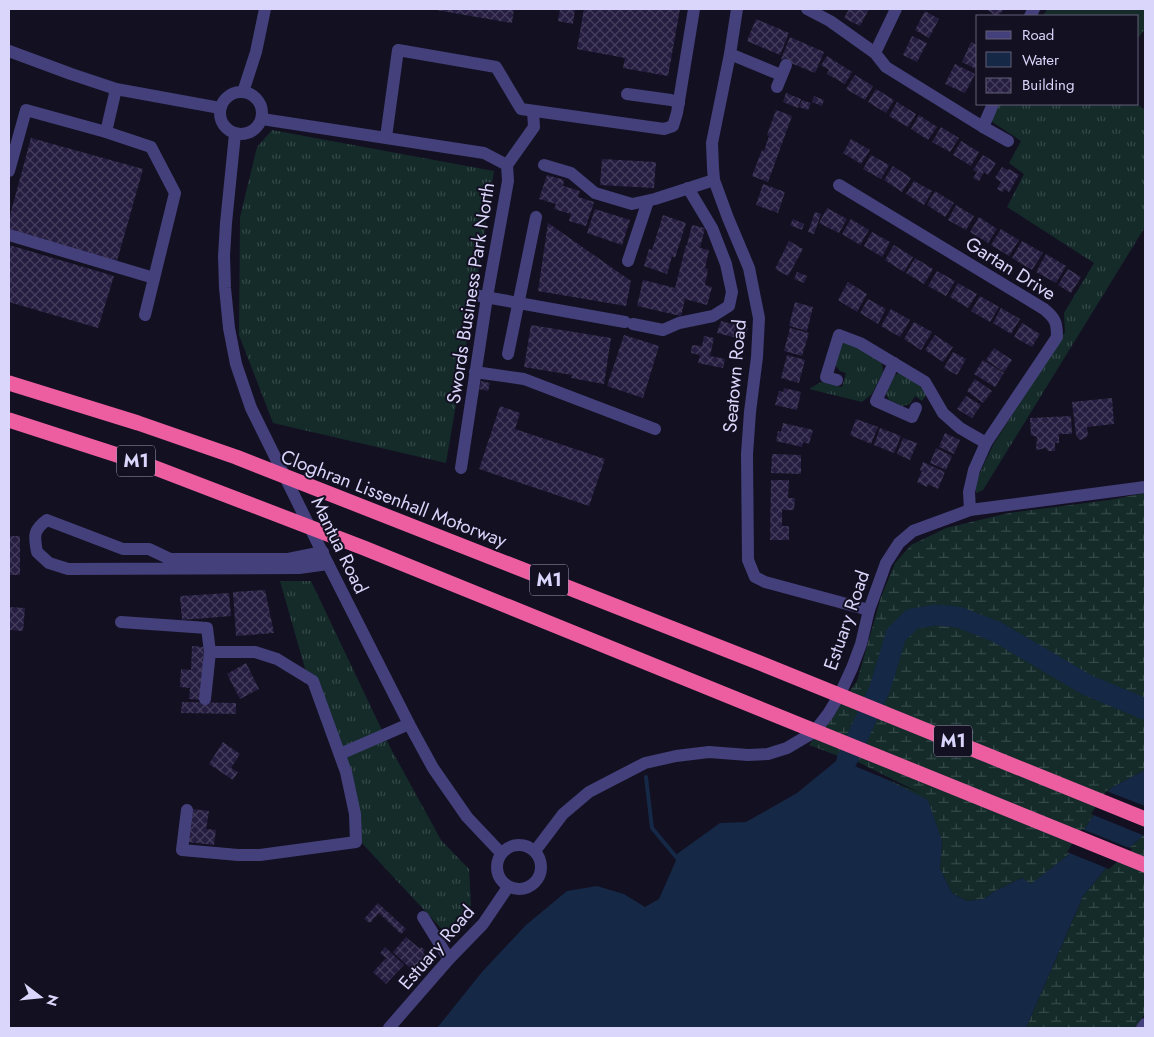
<svg xmlns="http://www.w3.org/2000/svg" width="1154" height="1037" viewBox="0 0 1154 1037" font-family="Jost,sans-serif">
  <defs>
    <pattern id="grass-tufts" width="24" height="20" patternUnits="userSpaceOnUse" patternTransform="scale(1.25)"><rect width="24" height="20" fill="#142b2a"/><path d="M3 7l-1-3M5 7V3M7 7l1-3M15 17l-1-3M17 17v-4M19 17l1-3" fill="none" stroke="#36494a"/></pattern>
    <pattern id="wetland-marsh" width="20" height="14" patternUnits="userSpaceOnUse" patternTransform="scale(1.25)"><rect width="20" height="14" fill="#142b2a"/><path d="M1 5h8M5 5V1M11 12h8M15 12V8" fill="none" stroke="#36494a"/></pattern>
    <pattern id="building-cross-hatch" width="8" height="8" patternUnits="userSpaceOnUse" patternTransform="scale(1.25)"><rect width="8" height="8" fill="#261e40"/><path d="M0 0l8 8M0 8l8-8" fill="none" stroke="#453e5c"/></pattern>
  </defs>
  <rect width="100%" height="100%" fill="#131021"/>
  <g fill="url(#grass-tufts)">
    <polygon points="1047,9 1145,9 1145,29 1138,38 1138,16 1043,16"/>
    <polygon points="999,104 1137,104 1145,110 1145,227 983,490 976,493 976,481 993,445 1065,332 1064,313 1094,263 1007,207 1024,174 1009,163 1021,141 991,121"/>
    <polygon points="272,130 494,171 476,286 446,463 273,423 239,335 240,217 257,147"/>
    <polygon points="842,343 849,343 882,363 883,372 872,394 862,402 809,389 821,382 842,387 846,373 840,371 835,365"/>
    <polygon points="899,373 912,377 927,394 922,401 915,396 910,404 902,406 889,400 885,392 893,376"/>
    <polygon points="280,581 311,581 390,747 441,840 469,869 471,905 451,939 359,840 353,798 306,672"/>
  </g>
  <g fill="url(#wetland-marsh)">
    <polygon points="1145,493 1145,770 1111,788 1068,855 1031,885 1022,878 995,891 984,899 967,901 952,893 940,869 942,841 841,757 809,745 857,681 881,597 895,563 911,545 946,528 1009,513 1109,500"/>
    <polygon points="1145,834 1145,1014 1135,1028 1026,1028 1083,896 1107,867"/>
  </g>
  <polygon fill="#152846" points="841,757 928,800 942,841 940,869 952,893 967,901 984,899 995,891 1022,878 1031,884 1068,855 1111,788 1145,770 1145,834 1107,867 1083,896 1026,1028 437,1028 482,972 526,925 567,891 597,886 624,894 645,907 659,899 677,858 677,854 720,823 746,822 797,793"/>
  <g fill="#131021">
    <polygon points="842,754 920,793 835,758 839,755"/>
    <polygon points="1106,791 1145,806 1145,836 1091,814"/>
    <polygon points="1082,829 1132,849 1109,869 1067,852"/>
  </g>
  <g fill="none" stroke-linecap="round" stroke-linejoin="round">
    <polyline stroke="#152846" stroke-width="4" points="646,777 652,828 677,858"/>
    <polyline stroke="#152846" stroke-width="21" points="847,760 880,688 896,635 912,619 935,615 958,617 997,632 1087,685 1145,709"/>
  </g>
  <g fill="url(#building-cross-hatch)">
    <polygon points="436,9 514,9 512,23 436,10"/>
    <polygon points="560,9 575,9 573,24 558,21"/>
    <polygon points="584,9 680,9 668,76 623,68 625,58 577,49"/>
    <polygon points="849,9 869,9 860,26 844,18"/>
    <polygon points="986,9 1004,9 998,16 996,16"/>
    <polygon points="925,11 939,19 929,38 915,30"/>
    <polygon points="756,19 789,33 780,55 747,41"/>
    <polygon points="912,36 927,43 917,62 903,55"/>
    <polygon points="790,37 824,52 815,73 781,59"/>
    <polygon points="971,42 978,46 978,70 962,62"/>
    <polygon points="827,56 852,72 845,84 827,74 829,70 821,65"/>
    <polygon points="955,64 975,74 965,93 945,84"/>
    <polygon points="855,75 873,86 865,100 846,89"/>
    <polygon points="876,89 894,100 886,113 868,102"/>
    <polygon points="786,93 801,99 798,108 783,102"/>
    <polygon points="814,96 824,100 822,106 812,102"/>
    <polygon points="802,100 811,103 808,110 799,107"/>
    <polygon points="897,102 916,114 908,127 889,116"/>
    <polygon points="776,110 792,116 768,182 752,176 762,150 764,151 769,136 767,135"/>
    <polygon points="919,115 937,127 928,140 911,129"/>
    <polygon points="941,127 959,138 950,152 932,142"/>
    <polygon points="31,138 143,169 117,261 9,231 9,219"/>
    <polygon points="851,139 870,150 861,164 843,153"/>
    <polygon points="961,141 979,152 971,166 953,155"/>
    <polygon points="871,155 889,165 881,179 863,169"/>
    <polygon points="983,155 996,163 988,175 984,172 979,181 973,178 977,172 973,170"/>
    <polygon points="602,159 656,162 654,188 600,185"/>
    <polygon points="893,166 911,178 902,192 884,180"/>
    <polygon points="1002,167 1008,170 1009,169 1019,175 1009,192 1004,189 1003,192 997,189 1001,182 995,178"/>
    <polygon points="547,175 564,180 563,186 580,191 578,197 594,202 586,226 569,221 571,214 554,209 556,204 539,199"/>
    <polygon points="914,181 932,191 924,205 906,194"/>
    <polygon points="763,184 785,192 778,213 756,205"/>
    <polygon points="935,191 954,203 945,217 927,205"/>
    <polygon points="956,205 974,216 966,230 948,220"/>
    <polygon points="827,208 847,219 839,233 819,223"/>
    <polygon points="595,209 630,220 622,245 587,233"/>
    <polygon points="815,212 821,214 814,234 808,232"/>
    <polygon points="663,215 686,223 675,258 672,256 667,274 644,266 649,249 652,250"/>
    <polygon points="979,217 997,229 988,243 970,232"/>
    <polygon points="793,219 804,224 802,230 790,225"/>
    <polygon points="851,219 869,230 860,245 842,234"/>
    <polygon points="548,223 631,281 626,306 538,291"/>
    <polygon points="692,225 705,228 700,248 709,250 705,268 708,269 705,285 712,287 707,305 685,299 681,316 637,306 643,280 675,288 686,245 687,245"/>
    <polygon points="1001,229 1019,240 1009,256 991,245"/>
    <polygon points="872,232 890,242 882,257 864,246"/>
    <polygon points="789,241 803,249 788,276 775,269"/>
    <polygon points="1022,241 1043,253 1032,270 1012,258"/>
    <polygon points="9,245 114,276 98,328 9,302"/>
    <polygon points="894,245 913,257 904,272 885,260"/>
    <polygon points="1046,254 1066,266 1056,283 1036,272"/>
    <polygon points="915,258 933,269 924,284 906,273"/>
    <polygon points="1068,269 1081,277 1071,293 1058,285"/>
    <polygon points="937,271 955,281 946,296 928,286"/>
    <polygon points="797,272 807,276 804,283 794,279"/>
    <polygon points="848,282 867,294 857,312 838,300"/>
    <polygon points="958,283 977,294 968,308 950,297"/>
    <polygon points="980,296 999,307 990,322 971,311"/>
    <polygon points="868,299 886,309 878,324 860,313"/>
    <polygon points="795,302 813,307 807,331 789,326"/>
    <polygon points="1001,308 1020,319 1011,334 993,323"/>
    <polygon points="891,309 910,320 900,337 881,326"/>
    <polygon points="721,321 748,328 745,340 717,333"/>
    <polygon points="914,322 932,332 921,350 904,339"/>
    <polygon points="1022,323 1040,334 1032,347 1014,337"/>
    <polygon points="531,325 611,338 604,384 571,378 572,375 524,367"/>
    <polygon points="790,328 809,333 802,356 784,351"/>
    <polygon points="624,335 659,346 643,398 607,386"/>
    <polygon points="935,335 953,347 943,362 925,350"/>
    <polygon points="704,336 714,338 710,356 725,359 723,368 698,363 700,355 691,353 692,345 702,346"/>
    <polygon points="994,348 1012,360 1004,372 986,360"/>
    <polygon points="953,352 966,359 957,375 944,368"/>
    <polygon points="787,355 805,360 799,383 781,378"/>
    <polygon points="983,360 1004,373 995,387 974,374"/>
    <polygon points="975,379 992,391 983,403 967,391"/>
    <polygon points="481,381 490,383 488,391 479,389"/>
    <polygon points="784,388 801,392 797,410 775,405 779,391 783,392"/>
    <polygon points="966,396 981,405 972,418 957,409"/>
    <polygon points="1112,398 1114,424 1087,427 1088,435 1085,438 1080,440 1076,435 1072,402"/>
    <polygon points="500,406 520,413 515,429 605,459 589,506 479,469"/>
    <polygon points="1071,416 1072,434 1059,434 1059,443 1055,443 1055,451 1048,451 1046,448 1036,450 1037,437 1031,435 1030,418"/>
    <polygon points="856,419 878,427 871,444 850,435"/>
    <polygon points="783,423 813,430 809,444 803,442 802,447 776,441 778,431 781,432"/>
    <polygon points="880,428 901,436 894,453 874,445"/>
    <polygon points="945,433 960,440 954,454 939,447"/>
    <polygon points="903,438 917,443 910,460 897,454"/>
    <polygon points="936,448 952,456 946,470 930,463"/>
    <polygon points="772,454 801,455 801,474 771,473"/>
    <polygon points="923,462 945,472 938,489 928,484 927,487 917,482 922,471 920,470"/>
    <polygon points="771,480 789,480 788,498 795,498 794,510 782,510 782,526 789,526 789,540 770,540"/>
    <rect x="9" y="536" width="11" height="39"/>
    <polygon points="265,590 274,633 236,636 233,592"/>
    <polygon points="229,593 231,616 182,620 180,596"/>
    <polygon points="9,607 25,608 23,631 9,630"/>
    <polygon points="192,646 204,647 201,700 189,699 190,688 180,687 181,669 191,670"/>
    <polygon points="246,663 259,689 240,699 227,674"/>
    <polygon points="182,702 236,703 236,714 181,713"/>
    <polygon points="223,742 240,754 231,768 238,772 233,780 209,764"/>
    <polygon points="192,809 209,811 206,829 216,830 214,845 188,842"/>
    <polygon points="378,903 406,929 401,934 379,913 370,923 364,919"/>
    <polygon points="406,937 420,949 421,947 425,950 423,953 428,957 414,972 393,952"/>
    <polygon points="385,947 404,965 386,984 373,972 386,958 380,953"/>
  </g>
  <g fill="none" stroke-linecap="round" stroke-linejoin="round">
    <g stroke="#43407b" stroke-width="12">
      <polyline points="737,9 730,54 712,143 713,168 714,180 728,218 749,268 759,318 757,357 750,412 747,454 748,560 755,577 765,582 869,610"/>
      <polyline points="807,9 830,21 875,53 886,67 983,127 1008,141"/>
      <polyline points="1030,16 1034,9"/>
      <polyline points="9,51 71,74 116,89 220,108"/>
      <polyline points="875,53 896,9"/>
      <polyline points="730,54 781,75"/>
      <polyline points="777,87 786,65"/>
      <circle cx="241" cy="113" r="21"/>
      <polyline points="243,92 256,52 265,9"/>
      <polyline points="627,94 671,100 679,103"/>
      <polyline points="262,119 484,153 507,165 508,181 487,297 461,468"/>
      <polyline points="983,127 993,104"/>
      <polyline points="106,132 116,89"/>
      <polyline points="235,134 226,223 224,256 225,288 229,328 236,364 251,408 328,564 409,724 433,768 467,817 501,853"/>
      <polyline points="386,137 398,50 496,67 521,109 664,129 673,126 677,113 694,9"/>
      <polyline points="507,165 534,127 533,111"/>
      <polyline points="544,165 571,173 595,193 632,204 655,199 714,180"/>
      <polyline points="9,171 26,110 106,132 151,147 175,193 145,315"/>
      <path d="M 839,185 L 1044,309 C 1055,318 1057,322 1057,337 L 986,443 L 974,470 L 969,492 L 970,510"/>
      <polyline points="9,235 154,278"/>
      <polyline points="628,261 648,201"/>
      <polyline points="474,295 625,322"/>
      <polyline points="633,324 663,330 679,323 713,316 729,306 732,292 726,264 712,228 688,188"/>
      <polyline points="508,354 536,217"/>
      <polyline points="894,363 876,401 912,417 916,408"/>
      <polyline points="475,372 524,379 655,429"/>
      <polyline points="837,380 826,377 839,335 860,343 925,382 943,413 960,428 986,443"/>
      <path d="M 323,552 L 288,559 L 170,559 L 149,549 L 123,549 L 47,520 C 33,530 34,536 37,552 L 49,563 L 68,569 L 299,568 L 328,564"/>
      <polyline points="121,622 207,628 210,652"/>
      <polyline points="340,754 409,724"/>
      <polyline points="187,810 182,850 238,855 260,855 356,842 355,814 346,772 313,681 277,659 255,652 210,652 205,699"/>
      <circle cx="519" cy="867" r="22"/>
      <polyline points="535,851 563,814 589,792 645,763 676,756 709,752 748,755 768,754 787,748 814,732 828,714 840,694 852,668 861,644 869,610 886,563 899,543 913,531 970,510 1145,487"/>
      <polyline points="423,917 449,959"/>
      <polyline points="389,1028 449,959 483,924 508,887"/>
      <polyline points="1142,1028 1145,1024"/>
    </g>
    <g stroke="#ed5ea1" stroke-width="15">
      <polyline points="9,383 138,423 236,457 760,663 1145,819"/>
      <polyline points="9,420 145,464 364,548 1145,865"/>
    </g>
  </g>
  <g text-anchor="middle" stroke-width="4" stroke-linejoin="round" paint-order="stroke">
    <g fill="#131021" stroke="#9e9ab9" stroke-width="1">
      <rect x="117" y="445.5" width="38" height="31" rx="4"/>
      <rect x="530" y="564.5" width="38" height="31" rx="4"/>
      <rect x="934" y="725.5" width="38" height="31" rx="4"/>
    </g>
    <g font-size="18" font-weight="bold" fill="#dad5fa">
      <text x="136" y="467">M1</text>
      <text x="549" y="586">M1</text>
      <text x="953" y="747">M1</text>
    </g>
    <g font-size="19" fill="#dad5fa" stroke="#131021">
      <text transform="translate(1011 268) rotate(32)" y="7">Gartan Drive</text>
      <text transform="translate(470 293) rotate(-81)" y="7">Swords Business Park North</text>
      <text transform="translate(734 376) rotate(-85)" y="7">Seatown Road</text>
      <text transform="translate(394 498) rotate(21)" y="7">Cloghran Lissenhall Motorway</text>
      <text transform="translate(340 545) rotate(64)" y="7">Mantua Road</text>
      <text transform="translate(846 620) rotate(-71)" y="7">Estuary Road</text>
      <text transform="translate(436 947) rotate(-49)" y="7">Estuary Road</text>
    </g>
  </g>
  <rect width="1154" height="1037" fill="none" stroke="#dad5fa" stroke-width="20"/>
  <rect x="976" y="15" width="162" height="90" fill="#131021" stroke="#635f78"/>
  <rect x="986" y="31" width="25" height="8" fill="#43407b" stroke="#635f78"/>
  <text x="1022" y="40" font-size="15" fill="#dad5fa">Road</text>
  <rect x="986" y="52" width="25" height="15" fill="#152846" stroke="#635f78"/>
  <text x="1022" y="65" font-size="15" fill="#dad5fa">Water</text>
  <rect x="986" y="78" width="25" height="15" fill="url(#building-cross-hatch)" stroke="#635f78"/>
  <text x="1022" y="90" font-size="15" fill="#dad5fa">Building</text>
  <g transform="translate(40 997) rotate(106)" stroke="#131021" stroke-width="4" paint-order="stroke">
  <path d="M0-4L9 19L0 12L-9 19Z" fill="#dad5fa"/>
  <text y="-8" font-size="14" font-weight="bold" text-anchor="middle" fill="#dad5fa">N</text>
  </g>
</svg>
